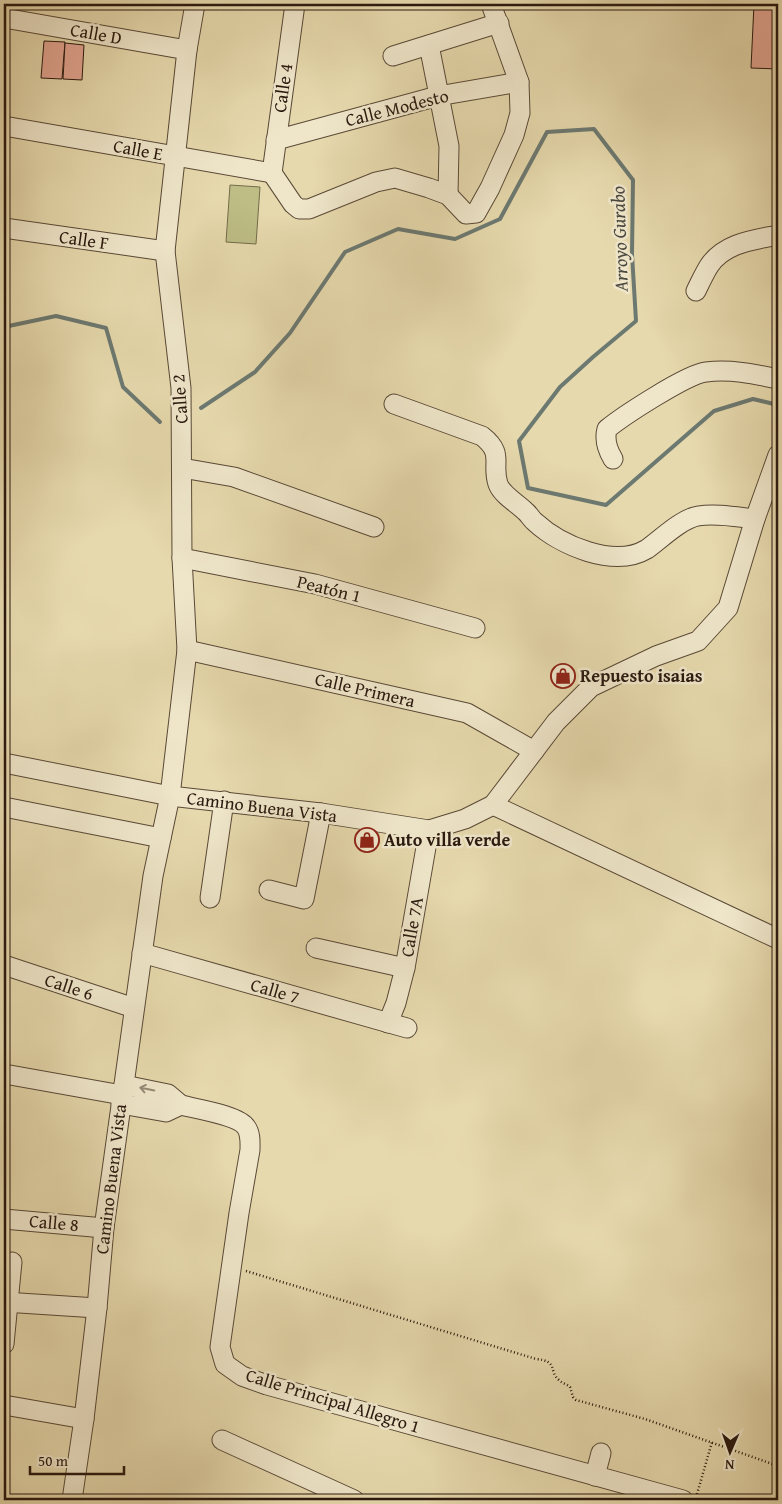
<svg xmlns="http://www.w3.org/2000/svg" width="782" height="1504" viewBox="0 0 782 1504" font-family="'Gentium Book Plus',serif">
  <rect width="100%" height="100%" fill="#e6d9ad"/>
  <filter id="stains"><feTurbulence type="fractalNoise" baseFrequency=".004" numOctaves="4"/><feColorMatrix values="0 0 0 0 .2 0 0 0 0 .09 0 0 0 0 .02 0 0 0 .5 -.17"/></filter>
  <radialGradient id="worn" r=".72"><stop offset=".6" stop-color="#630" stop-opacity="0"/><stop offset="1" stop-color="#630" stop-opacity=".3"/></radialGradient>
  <polygon fill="#bdbd85" stroke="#746b4a" points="230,185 260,187 256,244 226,242"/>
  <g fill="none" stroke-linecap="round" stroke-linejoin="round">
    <g stroke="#6c7971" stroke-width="4">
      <polyline points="4,327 56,316 106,328 123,387 160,422"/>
      <polyline points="201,408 255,372 290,333 345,252 398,229 455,239 500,219 547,132 594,129 633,180 632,254 636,321 593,357 560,387 519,441 528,488 606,505 714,411 753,399 778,405"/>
    </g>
  </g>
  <g fill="#e4a692" stroke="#2a190f">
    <polygon points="754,4 778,4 778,69 751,68"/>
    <polygon points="44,41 65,42 62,79 41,78"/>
    <polygon points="65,43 84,45 82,80 63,79"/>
  </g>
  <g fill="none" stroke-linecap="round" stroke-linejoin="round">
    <defs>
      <g id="minor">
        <polyline points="4,18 187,50"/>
        <polyline points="429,45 449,146 448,195"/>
        <polyline points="393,56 499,23"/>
        <polyline points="4,126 272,173"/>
        <polyline points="276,140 438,96 519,82"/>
        <polyline points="272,173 293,204 299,209 309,209 376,182 395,178 429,188 448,195 466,214 476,213 490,188 514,135 520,113 519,82 491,4"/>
        <polyline points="272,173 295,4"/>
        <polyline points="4,228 165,251"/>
        <path d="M 696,291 C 700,283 704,274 709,266 C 724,243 753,240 778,235"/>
        <path d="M 394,404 L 482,436 C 505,454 491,463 498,484 C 502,495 517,503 525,511 C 529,514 531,519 535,522 C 560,545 614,569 647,549 C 661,539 681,519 698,516 C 716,513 737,517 755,519"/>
        <path d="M 613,459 C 607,449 604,440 607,429 C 623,416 687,374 706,372 C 731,369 754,374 778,379"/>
        <polyline points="182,468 234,477 374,527"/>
        <polyline points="182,558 315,584 475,628"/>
        <polyline points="187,650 467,713 534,751"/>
        <polyline points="4,763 170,796 321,813 429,830 465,819 493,805 556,722 591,687 656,656 698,641 728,608 755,519 778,455"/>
        <polyline points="493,805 778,939"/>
        <polyline points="4,807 161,838"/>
        <polyline points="269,890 304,899 321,813"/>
        <polyline points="210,898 224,801"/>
        <polyline points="316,948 405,968"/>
        <polyline points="142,953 407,1028"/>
        <polyline points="4,965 134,1008"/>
        <polyline points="388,1023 396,1003 405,968 429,830"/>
        <polyline points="10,1075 122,1095"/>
        <polyline points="121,1104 166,1112 181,1105 168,1094 124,1085"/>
        <path d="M 181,1105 C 196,1109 238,1115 246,1127 C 251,1134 250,1143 250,1150 L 239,1213 L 220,1347 L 225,1364 L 242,1376 L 267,1385 L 683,1500"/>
        <polyline points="4,1219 104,1228"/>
        <polyline points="4,1302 97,1308"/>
        <polyline points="4,1344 12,1262"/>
        <polyline points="4,1405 84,1419"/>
        <polyline points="222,1440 354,1500"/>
        <polyline points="595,1476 601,1453"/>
        <polyline points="72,1500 84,1419 97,1308 104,1228 153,876 170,796 187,650 182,558 181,388 165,251 187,50 195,4"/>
      </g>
    </defs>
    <use href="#minor" stroke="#594936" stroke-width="21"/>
    <g stroke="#2a190f" stroke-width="2.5" stroke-dasharray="1 2.5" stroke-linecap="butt">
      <path d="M 246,1271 L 536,1359 C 559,1361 548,1371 559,1380 C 563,1384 567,1384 570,1387 L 573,1397 L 576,1400 L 645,1419 L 778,1466"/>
      <polyline points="697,1494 712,1442"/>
    </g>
    <use href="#minor" stroke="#efe6ca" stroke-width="19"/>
  </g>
  <defs><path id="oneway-shaft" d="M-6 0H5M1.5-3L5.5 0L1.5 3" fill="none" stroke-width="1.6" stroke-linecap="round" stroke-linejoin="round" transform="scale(1.25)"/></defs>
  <use stroke="#968a76" href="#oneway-shaft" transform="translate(147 1089) rotate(-169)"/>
  <defs>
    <symbol id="shop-ring" viewBox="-11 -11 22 22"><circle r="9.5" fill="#efe6ca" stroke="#8f2418" stroke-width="1.5"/><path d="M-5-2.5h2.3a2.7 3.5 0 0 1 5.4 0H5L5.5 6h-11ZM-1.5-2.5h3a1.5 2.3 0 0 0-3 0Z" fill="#8f2418"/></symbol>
  </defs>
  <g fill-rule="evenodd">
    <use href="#shop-ring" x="549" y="662" width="28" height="28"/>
    <use href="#shop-ring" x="353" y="826" width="28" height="28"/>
  </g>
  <g text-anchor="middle" stroke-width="5" stroke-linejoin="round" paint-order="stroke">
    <g font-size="18" fill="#2a190f" stroke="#efe6ca">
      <text transform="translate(96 34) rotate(10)" y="6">Calle D</text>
      <text transform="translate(283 88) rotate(-82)" y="6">Calle 4</text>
      <text transform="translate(397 108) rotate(-14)" y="6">Calle Modesto</text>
      <text transform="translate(138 150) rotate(10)" y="6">Calle E</text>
      <text transform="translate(84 240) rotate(8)" y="6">Calle F</text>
      <text transform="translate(180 399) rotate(-94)" y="6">Calle 2</text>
      <text transform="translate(329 589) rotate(14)" y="6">Peatón 1</text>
      <text transform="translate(365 690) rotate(13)" y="6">Calle Primera</text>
      <text transform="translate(262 807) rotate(7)" y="6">Camino Buena Vista</text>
      <text transform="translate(412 927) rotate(-80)" y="6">Calle 7A</text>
      <text transform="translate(69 987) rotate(18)" y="6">Calle 6</text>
      <text transform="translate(275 991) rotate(16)" y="6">Calle 7</text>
      <text transform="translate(111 1179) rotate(-83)" y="6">Camino Buena Vista</text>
      <text transform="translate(54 1223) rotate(5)" y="6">Calle 8</text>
      <text transform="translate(333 1401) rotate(17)" y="6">Calle Principal Allegro 1</text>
    </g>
    <g font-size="18" font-weight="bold" fill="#2a190f" stroke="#efe6ca" text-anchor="start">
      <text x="580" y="682">Repuesto isaias</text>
      <text x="384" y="846">Auto villa verde</text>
    </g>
    <g font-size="19" font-style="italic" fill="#4b4940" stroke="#efe6ca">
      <text transform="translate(619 239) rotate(-92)" y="7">Arroyo Gurabo</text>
    </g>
  </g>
  <rect width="782" height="1504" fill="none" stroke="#e6d9ad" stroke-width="20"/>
  <rect x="5" y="5" width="772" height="1494" fill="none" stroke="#2a190f" stroke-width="2.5"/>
  <rect x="10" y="10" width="762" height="1484" fill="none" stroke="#2a190f"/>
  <g transform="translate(730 1452) rotate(182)" stroke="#efe6ca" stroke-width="4" paint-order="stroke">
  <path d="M0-4L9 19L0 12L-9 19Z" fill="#2a190f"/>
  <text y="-8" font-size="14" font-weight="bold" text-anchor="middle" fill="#2a190f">N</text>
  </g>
  <path d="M30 1466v8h94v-8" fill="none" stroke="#2a190f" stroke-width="2.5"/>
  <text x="38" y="1466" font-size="15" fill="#2a190f" stroke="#efe6ca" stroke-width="4" paint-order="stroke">50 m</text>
  <rect width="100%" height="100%" filter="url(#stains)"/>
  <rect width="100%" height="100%" fill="url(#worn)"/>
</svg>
